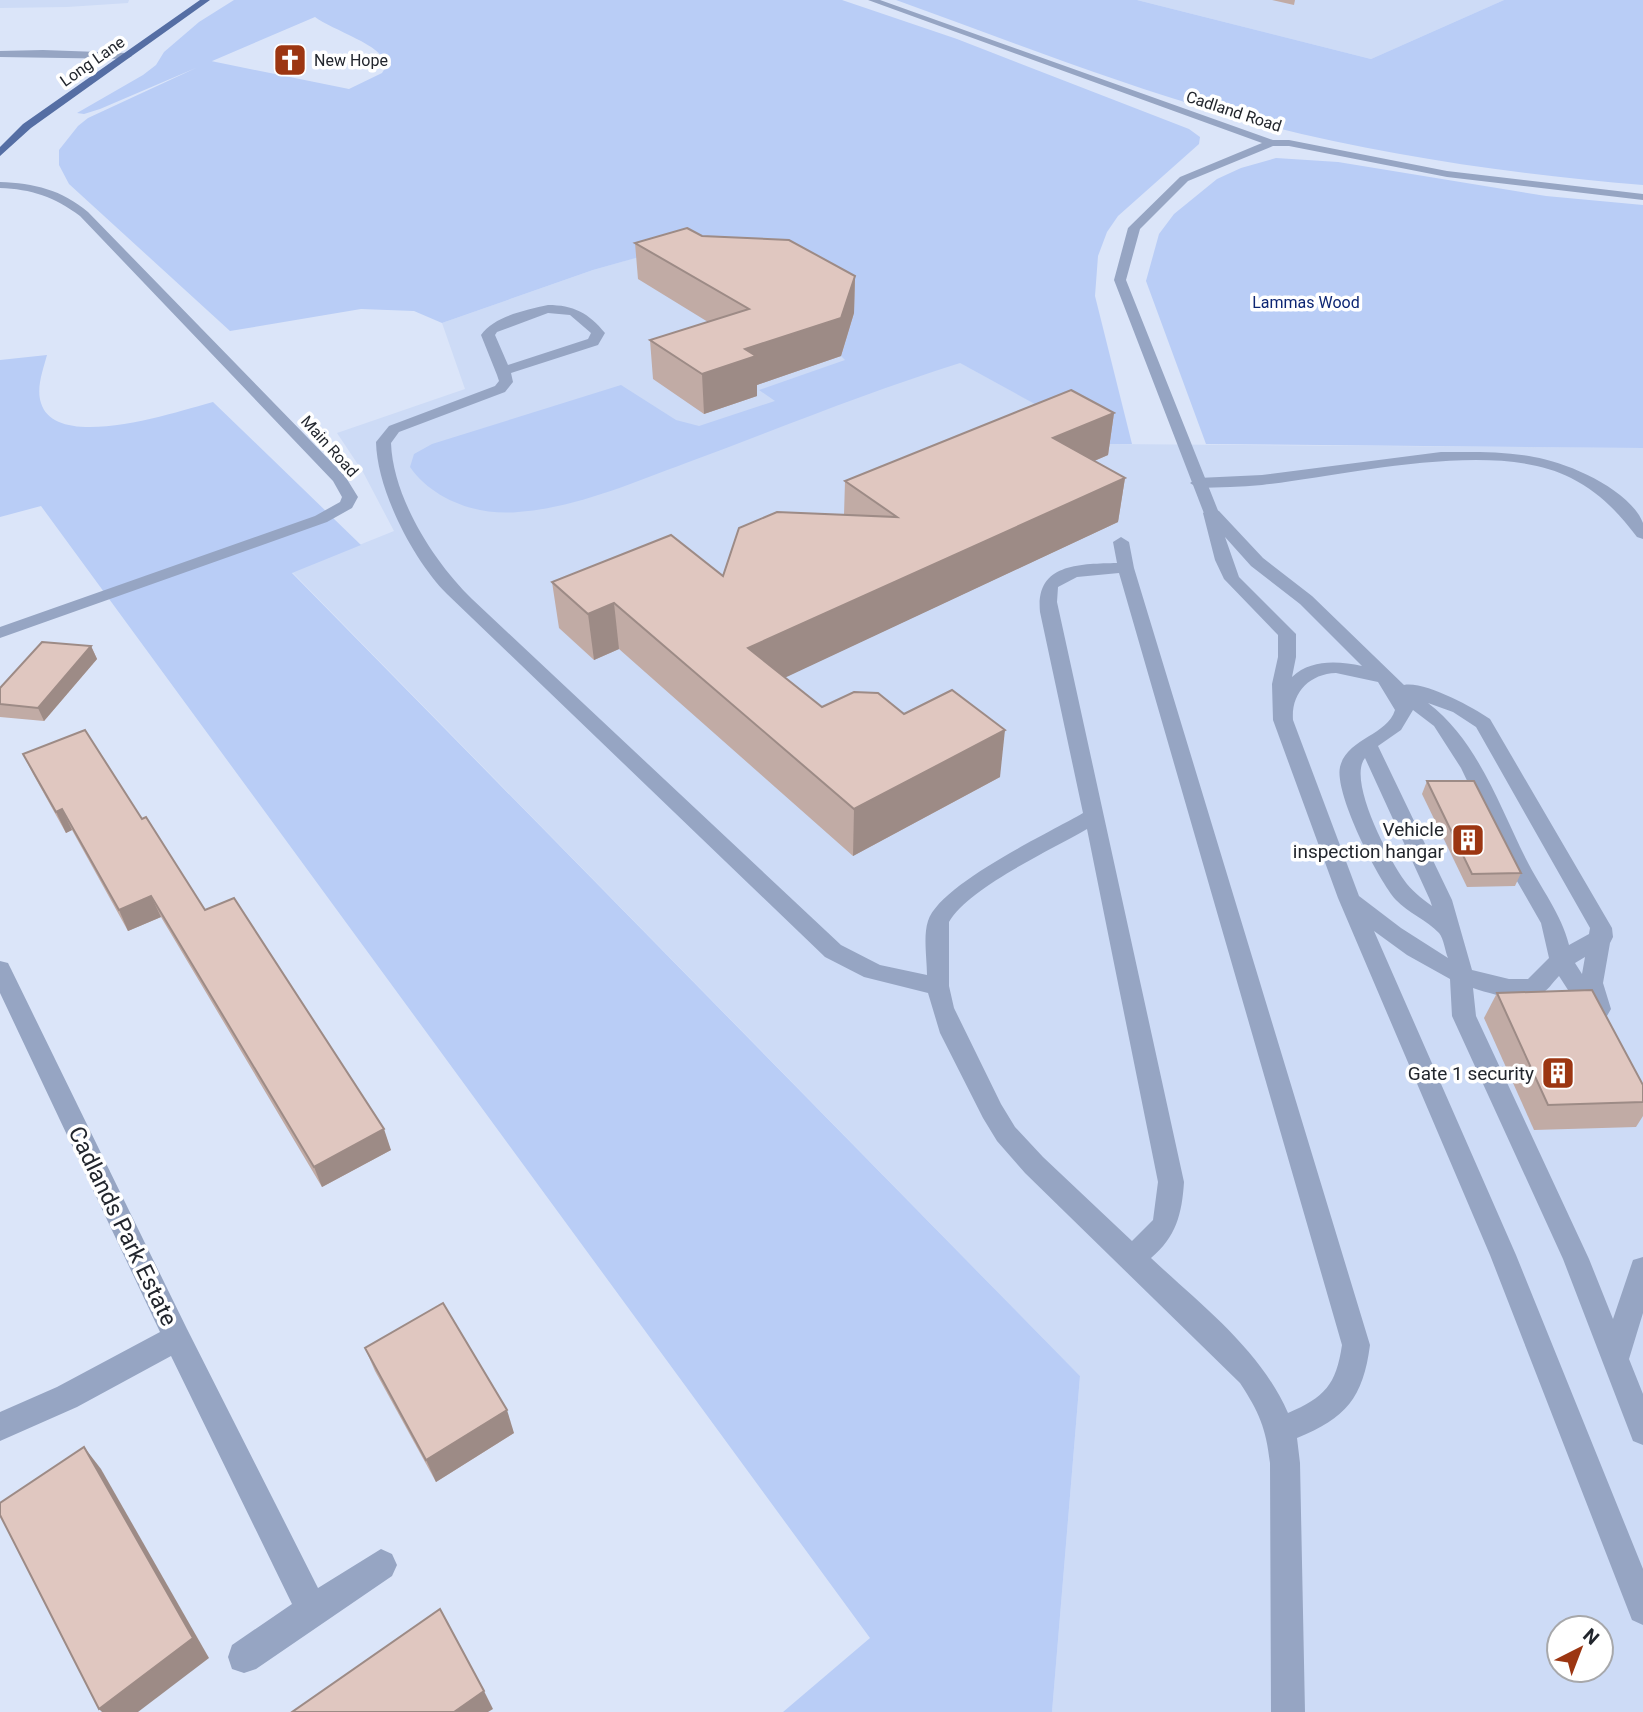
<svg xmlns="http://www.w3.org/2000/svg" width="1643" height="1712" viewBox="0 0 1643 1712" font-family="Roboto,sans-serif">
  <rect width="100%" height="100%" fill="#dbe5f9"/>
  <g fill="#cddbf6" fill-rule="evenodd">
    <polygon points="0,0 129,0 128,3 67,7 0,8"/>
    <polygon points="1137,0 1504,0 1371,59"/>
    <path d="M 722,233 L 1109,444 L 1643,448 L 1643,1712 L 1052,1712 L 1080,1376 L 292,572 L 394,531 L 363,472 L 337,433 L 465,389 L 442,323 L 593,270 ZM 1559,1628 L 1601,1628 L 1601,1670 L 1559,1670 Z"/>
  </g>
  <g fill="#b9cdf6">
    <path d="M 234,0 L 842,0 L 957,39 L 1189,129 L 1200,137 L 1199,144 L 1118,216 L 1107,232 L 1098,256 L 1095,296 L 1132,444 L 1108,444 L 960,363 C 868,392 777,429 686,463 C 632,483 575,508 518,512 C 478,516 433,500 410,467 L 414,454 L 432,444 L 621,385 L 676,420 L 699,426 L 775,401 L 759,390 L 845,360 L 841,356 L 854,313 L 657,252 L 593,270 L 442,323 L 414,311 L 361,309 L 230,331 L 69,184 L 59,165 L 59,150 L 78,126 L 88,118 L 211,61 L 349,89 L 382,73 L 387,65 C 383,45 332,30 315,17 L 100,109 L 84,114 L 77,113 L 143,75 L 156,65 L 164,52 L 199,22 Z"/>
    <path d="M 896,0 L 1137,0 L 1371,59 L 1504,0 L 1643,0 L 1643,185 C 1501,173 1358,152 1221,113 C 1111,81 1004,39 896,0 Z"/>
    <polygon points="1276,158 1338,162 1546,196 1643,205 1643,448 1206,444 1146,281 1159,234 1174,214 1217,179 1241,168"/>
    <path d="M 47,355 C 43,370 36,388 41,403 C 56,453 179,411 213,402 L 361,545 L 292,573 L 1080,1376 L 1052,1712 L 783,1712 L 870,1638 L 41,506 L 0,517 L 0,360 Z"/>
  </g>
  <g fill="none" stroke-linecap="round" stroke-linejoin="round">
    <g fill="#96a5c3" fill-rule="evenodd">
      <path d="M 548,305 C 573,305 589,313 605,333 L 598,345 L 511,373 L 513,382 L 505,392 L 399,432 L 391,443 C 393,498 434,562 472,599 L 841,945 L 880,965 L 927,975 C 927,959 923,936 928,921 C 940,884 1047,834 1083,813 L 1040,612 C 1035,563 1080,564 1117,563 L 1113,542 L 1121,537 L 1129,542 L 1134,568 L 1370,1345 C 1363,1398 1346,1418 1297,1438 L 1300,1463 L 1305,1712 L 1271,1712 L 1270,1463 C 1266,1428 1259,1412 1240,1383 L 1025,1173 L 997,1141 L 983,1118 L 940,1033 L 928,993 L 864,977 L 825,957 L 447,594 C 413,560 377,490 376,442 L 389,426 L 495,386 L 499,381 L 497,375 L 481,335 C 494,316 526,310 548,305 ZM 548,313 L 570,315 L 591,333 L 588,339 L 508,365 L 495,335 L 497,332 ZM 1119,573 L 1342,1345 C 1336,1385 1325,1397 1288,1413 C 1260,1349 1201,1305 1151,1258 C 1176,1237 1182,1214 1184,1182 L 1057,602 L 1058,587 L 1077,577 ZM 1087,829 L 1158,1182 L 1153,1220 L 1132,1241 L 1043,1157 L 1015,1127 L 1001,1104 L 954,1008 L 949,986 L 949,922 C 968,888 1051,850 1087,829 Z"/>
      <path d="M 1441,452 C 1472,452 1503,451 1534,457 C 1566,462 1630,489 1643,523 C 1643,527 1643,534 1643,539 L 1637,537 C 1618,512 1600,493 1571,478 C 1495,438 1345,476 1262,485 C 1241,487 1219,487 1198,488 L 1190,483 L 1198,478 L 1262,475 Z"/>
      <path d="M 1211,508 L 1219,511 L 1263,558 L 1312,596 L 1404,685 C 1425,681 1472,707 1490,719 L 1612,928 L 1613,937 L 1610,943 L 1603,983 L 1611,1009 L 1604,1021 L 1596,1024 L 1588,1021 L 1559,976 C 1553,982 1547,992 1539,995 C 1521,1003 1491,994 1473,988 L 1476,1016 L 1589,1259 L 1613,1319 L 1633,1260 L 1643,1257 L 1643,1313 L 1629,1359 L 1643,1394 L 1643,1445 L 1633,1441 L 1563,1259 L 1452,1016 L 1450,979 L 1407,955 L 1374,931 L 1516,1255 L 1643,1569 L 1643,1625 L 1632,1620 L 1490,1255 L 1338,898 L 1273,720 L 1272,684 L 1278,657 L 1278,635 L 1224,579 L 1215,560 L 1203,513 ZM 1225,537 L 1251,566 L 1300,604 L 1362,666 C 1338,661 1311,659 1292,677 L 1296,657 L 1296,634 L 1239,577 ZM 1336,673 L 1378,682 L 1395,710 C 1387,736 1347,738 1340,767 C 1334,793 1378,880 1396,900 C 1408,913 1427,920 1439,933 C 1444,939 1445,951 1448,958 L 1401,928 L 1359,896 L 1293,720 C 1291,693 1309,674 1336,673 ZM 1428,703 L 1453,712 L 1476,727 L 1590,928 L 1589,934 L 1569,945 C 1561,913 1541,889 1526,859 C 1499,805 1477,740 1428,703 ZM 1413,710 L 1434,726 L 1461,768 L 1506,862 L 1541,923 L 1549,958 L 1528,979 L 1509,979 L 1472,970 L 1452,900 L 1378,746 L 1401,730 ZM 1365,758 L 1430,900 L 1432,906 C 1421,898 1411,890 1404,880 C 1389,859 1347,780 1365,758 ZM 1585,957 L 1582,974 L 1575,963 Z"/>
    </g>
    <g fill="#96a5c3" fill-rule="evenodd">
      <polygon points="868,0 880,0 1273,140 1289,140 1447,171 1643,194 1643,200 1447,177 1289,146 1273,146 1188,181 1140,229 1126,280 1219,513 1217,516 1205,516 1114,280 1128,228 1180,177 1262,143"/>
      <polygon points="43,50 127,53 132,56 127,59 0,57 0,51"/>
      <path d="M 0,182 C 34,183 62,190 88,212 L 345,476 L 358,497 L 352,508 L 327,522 L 0,638 L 0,627 L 315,516 L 340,502 L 342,497 L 333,481 L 80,216 C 55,197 31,189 0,188 Z"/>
      <polygon points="0,961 8,963 11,969 187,1329 318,1588 381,1549 392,1554 397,1565 392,1576 256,1669 244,1673 232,1669 228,1657 232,1645 292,1604 171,1356 77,1407 0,1441 0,1412 57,1387 160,1332 0,993"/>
    </g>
    <polygon fill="#556ea4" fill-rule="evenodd" points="200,0 210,0 31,128 0,156 0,147 23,124"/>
  </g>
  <g fill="#c1aba5">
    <polygon points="1272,0 1295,0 1294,5"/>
    <polygon points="702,236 855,276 854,313 841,356 757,385 757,396 704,414 653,379 650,340 708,322 638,279 635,243"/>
    <polygon points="1114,413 1108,455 1094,461 1125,478 1118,522 785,677 822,707 904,714 1000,777 853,856 619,649 594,660 559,628 552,582 723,576 844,515 845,481"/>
    <polygon points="91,646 97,659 44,721 0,717 0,688"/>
    <polygon points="23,754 142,819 205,910 391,1150 322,1187 161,917 128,931 72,830 66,833 33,774"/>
    <polygon points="1427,781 1521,873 1515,886 1467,887 1422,794"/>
    <polygon points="1497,993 1643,1085 1643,1116 1636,1127 1534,1130 1484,1018"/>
    <polygon points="365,1348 514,1433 436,1482 375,1371"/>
  </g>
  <g fill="#9d8b86">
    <polygon points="855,276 854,313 841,356 757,385 757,396 704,414 702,374 745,349"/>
    <polygon points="1114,413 1108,455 1048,481 1053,438"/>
    <polygon points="1125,478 1118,522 750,694 748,648"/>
    <polygon points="614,603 619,649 594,660 588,614"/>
    <polygon points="91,646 97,659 44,721 38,708"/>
    <polygon points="1005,730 1000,777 853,856 854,809"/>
    <polygon points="62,809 72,830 66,833 56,812"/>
    <polygon points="151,896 161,917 128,931 119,910"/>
    <polygon points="384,1129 391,1150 322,1187 314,1167"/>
    <polygon points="507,1410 514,1433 436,1482 426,1460"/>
    <polygon points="84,1447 101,1469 209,1658 138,1712 102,1712 99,1709"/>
    <polygon points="484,1691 493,1709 488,1712 454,1712"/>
  </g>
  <g fill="#e0c7c0" stroke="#9d8b86" stroke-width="2">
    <polygon points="687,228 702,236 789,240 855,276 841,318 745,349 756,356 702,374 650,340 749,309 635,243"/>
    <polygon points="1071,390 1114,413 1053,438 1125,478 748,648 822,707 854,692 878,693 904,714 952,690 1005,730 854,809 614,603 588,614 552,582 671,535 723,576 739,528 777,512 897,517 845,481"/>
    <polygon points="42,642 91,646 38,708 0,704 0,688"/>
    <polygon points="85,730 142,819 146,817 205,910 234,898 384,1129 314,1167 151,896 119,910 62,809 56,812 23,754"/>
    <polygon points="1427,781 1474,781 1521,873 1472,874"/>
    <polygon points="1592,990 1643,1085 1643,1102 1548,1105 1497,993"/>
    <polygon points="443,1303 507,1410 426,1460 365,1348"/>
    <polygon points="84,1447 193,1638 99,1709 0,1515 0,1503"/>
    <polygon points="440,1609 484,1691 454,1712 292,1712"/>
  </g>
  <defs>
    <symbol id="church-square" viewBox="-11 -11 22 22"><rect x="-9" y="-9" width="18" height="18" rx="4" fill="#9c3612" stroke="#fff"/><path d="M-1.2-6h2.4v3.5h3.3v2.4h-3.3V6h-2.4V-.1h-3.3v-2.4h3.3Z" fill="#fff"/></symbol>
    <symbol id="building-square" viewBox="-11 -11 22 22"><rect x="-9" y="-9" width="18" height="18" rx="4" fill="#9c3612" stroke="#fff"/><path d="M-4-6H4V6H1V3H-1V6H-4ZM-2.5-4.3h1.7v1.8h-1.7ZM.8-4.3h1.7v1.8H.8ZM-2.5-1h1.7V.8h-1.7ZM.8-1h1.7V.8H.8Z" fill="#fff"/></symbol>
  </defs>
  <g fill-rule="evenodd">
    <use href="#church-square" x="271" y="41" width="38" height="38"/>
    <use href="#building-square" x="1449" y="821" width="38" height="38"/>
    <use href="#building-square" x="1539" y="1054" width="38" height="38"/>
  </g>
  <g text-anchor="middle" stroke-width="7" stroke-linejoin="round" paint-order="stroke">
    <g font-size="16" fill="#22262d" stroke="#fff" text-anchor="start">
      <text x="314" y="66">New Hope</text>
    </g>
    <g font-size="16" fill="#22262d" stroke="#fff">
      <text transform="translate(92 61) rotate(-35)" y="6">Long Lane</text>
      <text transform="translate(1234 111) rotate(18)" y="6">Cadland Road</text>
      <text transform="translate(330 446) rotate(48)" y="6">Main Road</text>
    </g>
    <g font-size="16" fill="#0d2673" stroke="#fff">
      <text x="1306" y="308">Lammas Wood</text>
    </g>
    <g font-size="19" fill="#22262d" stroke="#fff" text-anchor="end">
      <text x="1444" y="836">Vehicle<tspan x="1444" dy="22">inspection hangar</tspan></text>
      <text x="1534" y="1080">Gate 1 security</text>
    </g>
    <g font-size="23" fill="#22262d" stroke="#fff">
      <text transform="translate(123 1226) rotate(64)" y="8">Cadlands Park Estate</text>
    </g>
  </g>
  <g transform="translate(1580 1649) rotate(42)"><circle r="33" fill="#ffffff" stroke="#a7a8ab" stroke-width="2"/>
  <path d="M0-5L12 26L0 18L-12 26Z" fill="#9c3612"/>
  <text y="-10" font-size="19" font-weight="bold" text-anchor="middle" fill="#22262d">N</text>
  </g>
</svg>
